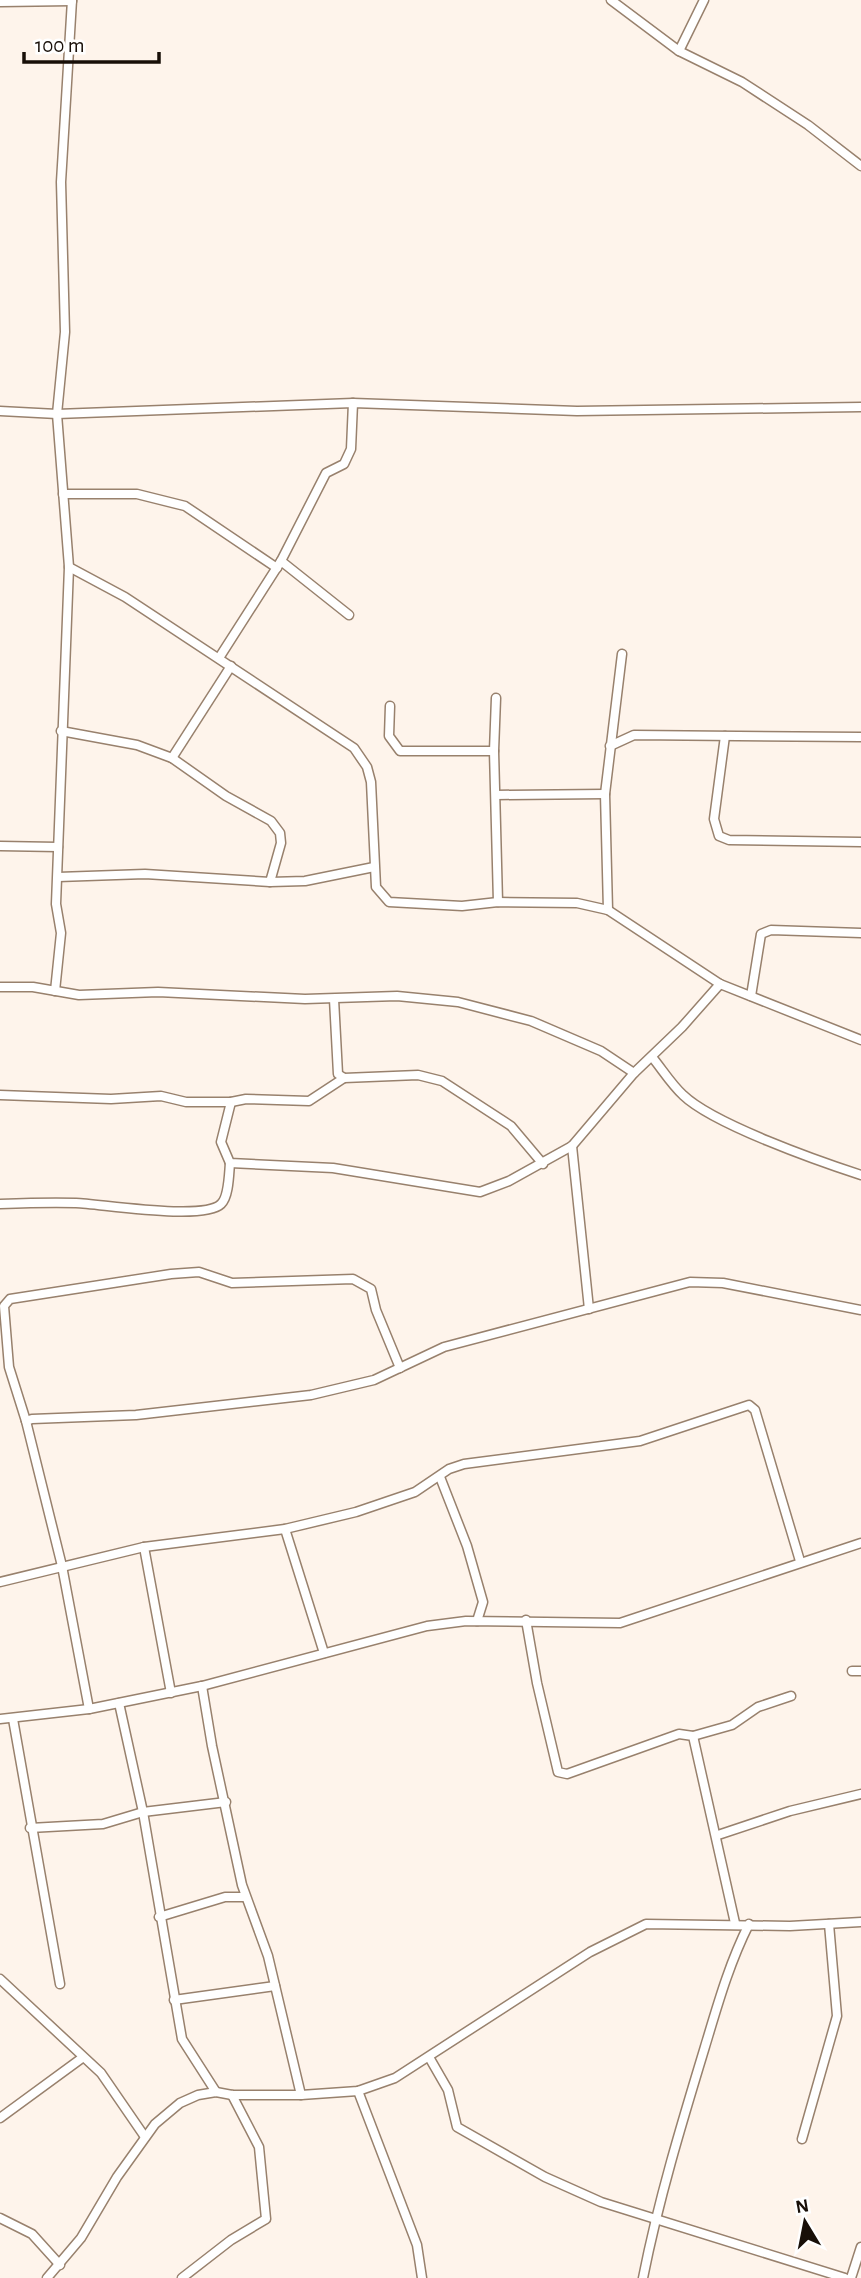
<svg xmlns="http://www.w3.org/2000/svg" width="861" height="2278" viewBox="0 0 861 2278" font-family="'Alegreya Sans',sans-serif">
  <rect width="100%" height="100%" fill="#fef4eb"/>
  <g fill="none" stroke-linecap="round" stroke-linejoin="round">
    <defs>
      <g id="street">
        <polyline points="611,0 679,51 742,82 808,125 861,166"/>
        <polyline points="0,2 72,1"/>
        <polyline points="679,51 704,0"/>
        <polyline points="0,411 57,414 353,403 577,411 861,407"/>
        <polyline points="63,494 137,494 185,506 277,568"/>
        <polyline points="281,561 349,615"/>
        <polyline points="69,567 125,597 354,748 367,767 371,782 376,887 389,902 462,906 498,902 577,903 608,910 720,984 861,1040"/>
        <polyline points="219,658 281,561 326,473 344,464 351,449 353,403"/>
        <polyline points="496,698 494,751 498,902"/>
        <polyline points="390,706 389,736 400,751 494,751"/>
        <polyline points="61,731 137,745 172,758 226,796 271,821 280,833 281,843 270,882"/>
        <polyline points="725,736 714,819 719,836 729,840 861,842"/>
        <polyline points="610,746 634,735 861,737"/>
        <polyline points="172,758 231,666"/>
        <polyline points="496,795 605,794"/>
        <polyline points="0,846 58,847"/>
        <polyline points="58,877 145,874 270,882 305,881 374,867"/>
        <polyline points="608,910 605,794 622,654"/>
        <polyline points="0,987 33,987 79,995 158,992 305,999 397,996 458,1002 531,1021 601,1051 634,1073"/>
        <polyline points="55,991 61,933 56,904 69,567 57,414 65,332 61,182 72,0"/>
        <polyline points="751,996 761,934 771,930 861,933"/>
        <polyline points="334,999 338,1074 344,1078 418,1075 442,1081 511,1126 543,1164"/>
        <path d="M 652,1057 C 662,1069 671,1084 683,1095 C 713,1124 818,1161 861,1175"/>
        <polyline points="0,1095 111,1099 161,1096 186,1102 231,1102 221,1142 230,1163 333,1168 480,1192 509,1181 572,1146 634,1073 682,1027 720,984"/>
        <polyline points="231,1102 246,1099 309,1101 344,1078"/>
        <polyline points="572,1146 589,1309"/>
        <path d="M 0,1204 C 25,1203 51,1202 76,1203 C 102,1204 204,1221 221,1204 C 229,1197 229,1173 230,1163"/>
        <polyline points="26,1421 32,1419 136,1415 311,1395 374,1380 444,1347 690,1282 723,1283 861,1310"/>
        <polyline points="440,1477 467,1546 483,1602 477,1621"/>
        <polyline points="285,1529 324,1653"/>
        <polyline points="144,1547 171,1693"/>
        <polyline points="0,1582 144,1547 285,1529 356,1512 415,1492 449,1469 464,1464 640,1441 749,1405 755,1410 800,1561"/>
        <polyline points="526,1620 537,1683 558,1772 567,1774 679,1734 693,1736 735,1923"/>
        <polyline points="852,1671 861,1671"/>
        <polyline points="202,1686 212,1746 242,1885 268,1956 301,2095"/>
        <polyline points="119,1703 143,1812 182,2039 216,2092"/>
        <polyline points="89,1709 62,1566 26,1421 9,1367 4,1306 10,1299 171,1274 199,1272 232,1283 353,1279 371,1289 376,1310 400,1368"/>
        <polyline points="0,1719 89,1709 202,1686 427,1626 466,1621 620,1623 861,1543"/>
        <polyline points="13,1719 60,1984"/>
        <polyline points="693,1736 732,1725 758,1707 791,1696"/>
        <polyline points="30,1828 103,1824 143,1812 226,1802"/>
        <polyline points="718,1835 790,1811 861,1794"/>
        <polyline points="159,1917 225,1897 245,1897"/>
        <polyline points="0,1979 101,2073 145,2137"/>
        <polyline points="174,2000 275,1986"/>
        <polyline points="429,2057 448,2090 457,2127 545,2177 601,2202 845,2278"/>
        <polyline points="358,2091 417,2245 422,2278"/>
        <polyline points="0,2118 82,2058"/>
        <polyline points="802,2139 837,2016 829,1924"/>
        <polyline points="0,2218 32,2234 60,2265"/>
        <polyline points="47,2278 81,2238 117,2177 155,2124 180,2103 198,2095 216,2092 232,2095 301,2095 358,2091 395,2078 590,1952 646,1924 790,1926 861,1922"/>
        <polyline points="182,2278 231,2240 266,2219 259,2147 232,2095"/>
        <path d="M 643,2278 C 659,2197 683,2119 707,2040 C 719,2000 730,1962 749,1924"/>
        <polyline points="851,2278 861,2247"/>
      </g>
    </defs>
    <use href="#street" stroke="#98816d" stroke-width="11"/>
    <use href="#street" stroke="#fff" stroke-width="8"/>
  </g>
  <g transform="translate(805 2222) rotate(350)" stroke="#ffffff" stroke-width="5" paint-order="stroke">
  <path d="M0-5L12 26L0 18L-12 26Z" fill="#180f08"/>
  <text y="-10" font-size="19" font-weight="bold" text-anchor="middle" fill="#180f08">N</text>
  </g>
  <path d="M24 52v10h135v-10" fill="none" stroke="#180f08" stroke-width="3.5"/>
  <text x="35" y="52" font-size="21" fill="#180f08" stroke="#ffffff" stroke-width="5" paint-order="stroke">100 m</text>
</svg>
